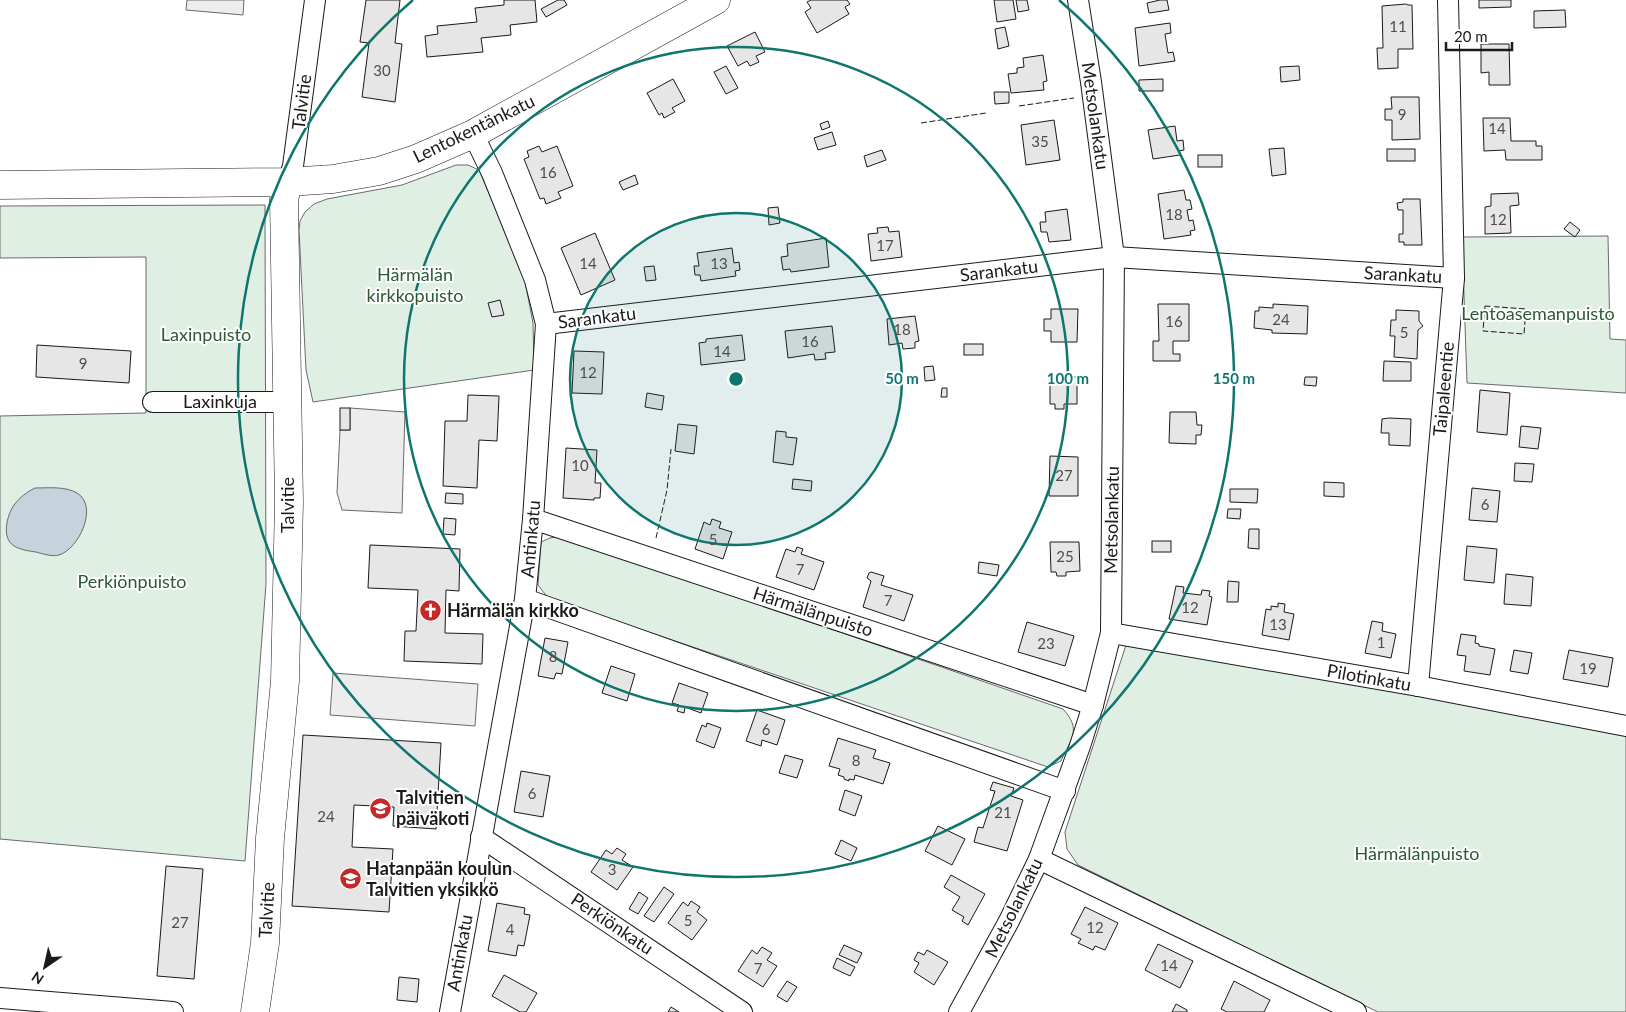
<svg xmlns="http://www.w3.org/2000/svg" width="1626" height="1012" viewBox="0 0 1626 1012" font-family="Lato,sans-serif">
  <rect width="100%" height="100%" fill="#fff"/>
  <g fill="#e0efe3" stroke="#6a6a6a">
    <polygon points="456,165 468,165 479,170 524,276 533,323 534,370 313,402 306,370 299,230 300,221 305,212 314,204 327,199 402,185"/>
    <polygon points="265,205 266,584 245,861 0,839 0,416 146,413 146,257 0,258 0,206"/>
    <polygon points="1608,236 1610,339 1626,340 1626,393 1467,383 1462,237"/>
    <path d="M 562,536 L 1063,709 C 1082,730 1071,738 1061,761 L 1048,767 L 548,598 L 538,585 L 541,542 L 550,538 Z"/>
    <polygon points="1127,642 1626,732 1626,1012 1378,1012 1078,865 1067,849 1065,832"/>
  </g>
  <g fill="#ededed" stroke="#6a6a6a">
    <polygon points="187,0 244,0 243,15 186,10"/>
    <polygon points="350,408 405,412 402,513 342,510 337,493 340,430 350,430"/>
    <polygon points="333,673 478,684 475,726 330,715"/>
  </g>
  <path fill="#c6d2dc" stroke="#6a6a6a" d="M 35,488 C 48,488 65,486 77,493 C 99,506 79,549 59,555 C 53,557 43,554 36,552 C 29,551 21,550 14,546 C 1,538 7,515 14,505 C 20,497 27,492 35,488 Z"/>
  <g fill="#e6e6e6" stroke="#1a1a1a">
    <polygon points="366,0 400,0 395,43 402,44 395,102 362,97 369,43 360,42"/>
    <polygon points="504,0 535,0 537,22 510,25 511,35 481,38 483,52 427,57 425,36 438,34 437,26 477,22 475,8 504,5"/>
    <polygon points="558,0 564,0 567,5 546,17 541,9"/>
    <polygon points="811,0 847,0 850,4 845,7 849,14 817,33 805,12 811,8 807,2"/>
    <polygon points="994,0 1013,0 1016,19 997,22"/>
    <polygon points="1016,0 1027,0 1029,10 1018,12"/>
    <polygon points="1160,0 1167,0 1169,10 1149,13 1147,3"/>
    <polygon points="1479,0 1511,0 1511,7 1479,8"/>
    <polygon points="1406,4 1408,5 1412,5 1413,49 1398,49 1398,68 1378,69 1377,48 1383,48 1382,6"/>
    <polygon points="1565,10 1566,27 1534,28 1534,11"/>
    <polygon points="1170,23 1171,33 1165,34 1168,53 1173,52 1175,61 1139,66 1135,28"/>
    <polygon points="1005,27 1009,46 998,49 995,29"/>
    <polygon points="755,32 765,52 756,56 759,62 750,66 747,61 738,66 727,46"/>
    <polygon points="1481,44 1509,44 1510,85 1489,85 1489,72 1481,73"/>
    <polygon points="1043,55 1047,81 1043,82 1044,90 1011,93 1008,74 1017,73 1017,68 1024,67 1023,58"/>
    <polygon points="726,66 738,88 726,94 714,72"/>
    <polygon points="1299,66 1300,80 1281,82 1280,67"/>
    <polygon points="673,79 685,101 672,108 675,112 664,118 662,113 659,115 647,93"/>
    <polygon points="1163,79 1163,91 1139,91 1139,80"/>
    <polygon points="994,92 1009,92 1009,103 995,104"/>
    <polygon points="1391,97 1419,97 1420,139 1392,140 1392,120 1385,120 1385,109 1392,109"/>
    <polygon points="1483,118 1510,118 1511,141 1536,141 1536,146 1542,146 1542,160 1506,160 1505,150 1484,151"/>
    <polygon points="1054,120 1060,160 1026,165 1021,125"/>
    <polygon points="828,121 830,127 822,130 820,124"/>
    <polygon points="1175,126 1177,141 1183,140 1184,150 1179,151 1180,155 1153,159 1148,130"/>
    <polygon points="832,132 836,145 818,150 814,138"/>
    <polygon points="539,146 542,152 557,146 573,186 558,192 561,198 546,204 544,198 540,199 524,159 529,157 527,151"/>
    <polygon points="1284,148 1286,174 1272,176 1269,149"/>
    <rect x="1387" y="149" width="28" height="12"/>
    <polygon points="882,150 886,160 867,167 864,156"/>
    <rect x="1198" y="155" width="24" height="12"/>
    <polygon points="635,175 638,184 623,190 619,182"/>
    <polygon points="1184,190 1186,200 1190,200 1192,209 1187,210 1189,221 1193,220 1195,230 1190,231 1191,235 1164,239 1158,194"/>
    <polygon points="1518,193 1519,205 1510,206 1511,233 1485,234 1485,207 1491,206 1491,194"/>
    <polygon points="1403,199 1420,199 1422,245 1404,245 1404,242 1399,242 1399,234 1403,234 1403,210 1398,210 1397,203 1403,202"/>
    <polygon points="778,207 780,223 769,225 768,208"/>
    <polygon points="1067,209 1071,240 1049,242 1047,232 1041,232 1040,222 1046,222 1045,212"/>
    <polygon points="1570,222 1580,230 1575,237 1564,229"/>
    <polygon points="888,227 889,232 899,231 902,257 871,261 868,234 878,233 877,228"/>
    <polygon points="595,233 615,280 581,295 561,248"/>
    <polygon points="826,238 829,267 791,272 790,269 783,270 781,257 788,256 787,244"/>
    <polygon points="732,248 734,263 739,262 740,270 735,271 736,276 701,281 700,275 695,275 694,266 699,266 697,253"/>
    <polygon points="654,266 656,280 646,281 644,267"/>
    <polygon points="500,300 504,315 492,317 488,303"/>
    <polygon points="1158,304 1189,304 1189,341 1173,341 1173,354 1180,354 1180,361 1153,361 1153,341 1159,341"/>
    <polygon points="1273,304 1308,306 1307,334 1272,333 1272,330 1254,328 1255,311 1259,311 1259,307 1273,308"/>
    <polygon points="1051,309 1078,309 1077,342 1051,342 1051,331 1044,331 1044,319 1051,319"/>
    <polygon points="1396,310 1419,311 1419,321 1423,326 1418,330 1417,359 1394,357 1395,336 1390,336 1391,320 1396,320"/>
    <polygon points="915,316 919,341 915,342 915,348 903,349 902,343 889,345 887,319"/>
    <polygon points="832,326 835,352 825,353 826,359 815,360 814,354 788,358 785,331"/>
    <polygon points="742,335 745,360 701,365 699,343 706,342 706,339"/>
    <rect x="964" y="344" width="19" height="11"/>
    <polygon points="37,345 131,351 129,383 36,377"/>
    <polygon points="574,351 604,352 602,394 572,393"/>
    <polygon points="1384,361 1411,362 1411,381 1383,381"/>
    <polygon points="933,366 935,380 925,381 924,367"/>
    <polygon points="1050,376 1077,377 1077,404 1064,404 1064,409 1055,409 1055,404 1050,404"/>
    <polygon points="1305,377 1317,377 1316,386 1304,385"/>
    <polygon points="942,388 947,388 947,397 941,397"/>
    <polygon points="1480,390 1510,393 1507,435 1477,432"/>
    <polygon points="647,393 664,396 662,410 645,407"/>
    <polygon points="468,395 499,396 497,441 479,440 477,488 443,486 445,421 467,421"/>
    <rect x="340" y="408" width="10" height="22"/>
    <polygon points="1170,412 1196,412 1197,425 1202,425 1201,435 1196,435 1196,444 1169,443"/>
    <polygon points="1389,418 1411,419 1410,446 1389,445 1389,433 1381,433 1382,419"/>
    <polygon points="678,424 697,426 694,454 675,451"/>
    <polygon points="1521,426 1541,428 1538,449 1519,447"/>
    <polygon points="776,431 786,432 786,437 797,438 793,465 773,462"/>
    <polygon points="566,448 597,450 595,483 601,483 600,498 594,498 594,500 563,498"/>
    <polygon points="1050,456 1078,457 1078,496 1049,496"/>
    <polygon points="1515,463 1534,464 1532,482 1514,481"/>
    <polygon points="793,479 812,481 811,491 792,489"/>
    <polygon points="1324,482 1344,483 1344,497 1324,496"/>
    <polygon points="1472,488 1500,491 1497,522 1469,520"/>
    <polygon points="1230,489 1258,489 1257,503 1230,502"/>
    <polygon points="446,493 463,494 463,504 445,503"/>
    <polygon points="1228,509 1241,509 1240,519 1227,518"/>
    <polygon points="444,518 456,519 455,535 443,534"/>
    <polygon points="712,519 721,522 719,528 732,532 723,559 695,549 704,522 710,525"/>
    <polygon points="1249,529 1259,529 1259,549 1248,548"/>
    <rect x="1152" y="541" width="19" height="11"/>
    <polygon points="1050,542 1079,542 1080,571 1066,572 1066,576 1057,576 1056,572 1051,572"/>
    <polygon points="370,545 460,549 459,591 446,590 445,633 483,634 482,664 404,661 405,631 416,631 418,590 368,588"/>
    <polygon points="1467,546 1497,549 1494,583 1464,580"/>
    <polygon points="797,547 803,549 801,554 824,562 814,590 776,577 786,549 795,552"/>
    <polygon points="979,562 999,565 997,576 978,573"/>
    <polygon points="871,572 884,576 881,585 913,595 904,621 863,607 871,581 867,578 869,573"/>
    <polygon points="1506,574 1533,577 1531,606 1504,604"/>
    <polygon points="1228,581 1239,582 1238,602 1227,602"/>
    <polygon points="1176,586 1184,587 1183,593 1201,595 1202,590 1210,591 1209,596 1212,597 1207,625 1169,619"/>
    <polygon points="1278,603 1285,604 1284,612 1294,614 1289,640 1262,635 1266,609 1271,610 1271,606 1278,607"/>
    <polygon points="1372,621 1383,623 1382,631 1396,634 1391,658 1365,653"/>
    <polygon points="1027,622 1074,636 1065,666 1018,652"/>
    <polygon points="1461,634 1476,636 1475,643 1479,644 1479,646 1495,649 1490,675 1464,671 1466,656 1457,655"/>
    <polygon points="545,638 568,642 562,674 556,673 554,679 538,676"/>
    <polygon points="1514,650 1532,653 1528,674 1510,671"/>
    <polygon points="1569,650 1613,658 1608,687 1563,679"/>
    <polygon points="611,666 635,674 627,701 602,693"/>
    <polygon points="679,683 708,693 701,713 685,707 684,713 677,711 679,705 672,703"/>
    <polygon points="757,710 785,720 777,745 762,740 761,746 746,741"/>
    <polygon points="707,723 721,728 714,748 696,741 702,725 706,727"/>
    <polygon points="303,735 441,743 436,829 393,826 394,807 354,805 352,847 393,849 389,912 292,906"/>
    <polygon points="838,738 876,750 873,758 890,763 883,784 855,775 854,780 849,779 849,781 844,779 844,777 838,775 840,769 829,766"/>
    <polygon points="785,755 803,760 797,778 779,773"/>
    <polygon points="521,771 550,776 543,817 514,812"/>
    <polygon points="993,782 1014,788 1011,796 1023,800 1007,851 974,842 978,827 983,828 995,791 990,790"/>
    <polygon points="845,790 862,796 855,816 839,810"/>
    <polygon points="938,826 965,839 952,865 925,851"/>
    <polygon points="841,840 857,848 851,861 835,854"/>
    <polygon points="617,848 626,854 622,860 633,867 617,890 591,872 606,850 612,854"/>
    <polygon points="166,866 203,869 194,979 157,976"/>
    <polygon points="951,875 985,894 968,925 962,921 964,917 952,910 960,897 944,887"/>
    <polygon points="664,887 674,894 654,922 644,916"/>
    <polygon points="639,892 648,898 638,914 629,909"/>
    <polygon points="691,901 700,907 697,912 707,920 692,940 668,923 683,902 688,906"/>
    <polygon points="497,903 525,908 524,914 530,915 524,946 518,945 516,956 488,951"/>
    <polygon points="1085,907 1118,923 1105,950 1095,946 1093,950 1078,943 1081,939 1071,934"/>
    <polygon points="1158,944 1193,961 1180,988 1145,970"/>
    <polygon points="844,945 862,953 857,963 839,955"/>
    <polygon points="762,947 772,953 767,960 777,966 763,987 738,971 752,950 757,954"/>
    <polygon points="927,950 948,962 934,985 914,972 919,963 914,960 918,952 924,955"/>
    <polygon points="837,958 855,967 850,976 833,968"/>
    <polygon points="504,975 537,993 526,1012 520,1012 492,996"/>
    <polygon points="399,977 419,979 417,1002 397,1000"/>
    <polygon points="787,981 797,987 787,1002 777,996"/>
    <polygon points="1234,981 1270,1000 1264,1012 1227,1012 1221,1009"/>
    <polygon points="1176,1004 1187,1010 1187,1012 1172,1012"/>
    <polygon points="671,1007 679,1012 668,1012"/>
  </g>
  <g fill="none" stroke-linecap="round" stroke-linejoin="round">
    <defs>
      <g id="street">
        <polyline points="288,182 293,166 315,0"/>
        <polyline points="546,324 1114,257 1454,278"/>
        <polyline points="153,402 287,402"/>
        <polyline points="533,519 1093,705"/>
        <polyline points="525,599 1065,791"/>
        <polyline points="1111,633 1418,686 1626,726"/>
        <polyline points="1418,686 1454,278 1448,0"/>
        <polyline points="481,837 742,1012"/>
        <polyline points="1039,859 1356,1012"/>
        <polyline points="0,998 173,1012"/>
        <polyline points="450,1012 525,599 533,519 546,324 535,280 492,173 473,134"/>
        <polyline points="959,1012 1009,921 1039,859 1080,746 1093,705 1111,633 1114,257 1091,82 1078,0"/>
      </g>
      <g id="secondary">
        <polyline points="0,185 288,182 333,179 379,171 416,159 473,134 716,0"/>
        <polyline points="255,1012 265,943 270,838 285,681 289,502 284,200 288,182"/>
      </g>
    </defs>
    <use href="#street" stroke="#1a1a1a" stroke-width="22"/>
    <use href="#secondary" stroke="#1a1a1a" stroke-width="29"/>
    <use href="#street" stroke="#fff" stroke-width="20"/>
    <use href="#secondary" stroke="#fff" stroke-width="28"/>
    <g stroke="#1a1a1a" stroke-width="1" stroke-dasharray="6 2.5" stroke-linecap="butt">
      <polyline points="1019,106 1074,98"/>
      <polyline points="921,123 986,113"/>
      <polygon points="1485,306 1526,309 1524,334 1483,331"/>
      <polyline points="656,538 667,490 671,449"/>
    </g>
  </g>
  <circle cx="736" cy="379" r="166" fill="#0f766e" fill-opacity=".12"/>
  <g fill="none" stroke="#0f766e" stroke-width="2.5">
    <circle cx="736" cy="379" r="166"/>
    <circle cx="736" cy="379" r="332"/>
    <path d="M1059 0A498 498 0 1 1 413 0"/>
  </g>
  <defs>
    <symbol id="church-disc" viewBox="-11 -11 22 22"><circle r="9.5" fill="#c62828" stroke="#fff"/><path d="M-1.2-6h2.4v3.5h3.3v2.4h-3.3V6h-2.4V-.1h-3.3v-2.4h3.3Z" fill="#fff"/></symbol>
    <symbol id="school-disc" viewBox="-11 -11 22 22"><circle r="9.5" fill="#c62828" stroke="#fff"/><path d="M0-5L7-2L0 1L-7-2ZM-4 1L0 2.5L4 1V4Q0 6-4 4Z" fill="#fff"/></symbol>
  </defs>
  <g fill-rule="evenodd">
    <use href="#church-disc" x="418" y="598" width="25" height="25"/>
    <use href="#school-disc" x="368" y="796" width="25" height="25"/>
    <use href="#school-disc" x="338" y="866" width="25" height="25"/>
  </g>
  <g text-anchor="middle" stroke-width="4" stroke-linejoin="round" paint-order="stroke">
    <g font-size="15" fill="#4d4d4d">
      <text x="1398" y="32">11</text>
      <text x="382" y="76">30</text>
      <text x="1402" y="120">9</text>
      <text x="1497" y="134">14</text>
      <text x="1040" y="147">35</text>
      <text x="548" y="178">16</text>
      <text x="1174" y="220">18</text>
      <text x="1498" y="225">12</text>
      <text x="885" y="251">17</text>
      <text x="588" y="269">14</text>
      <text x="719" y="269">13</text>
      <text x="1281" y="325">24</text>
      <text x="1174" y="327">16</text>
      <text x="902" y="335">18</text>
      <text x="1404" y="338">5</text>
      <text x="810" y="347">16</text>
      <text x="722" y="357">14</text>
      <text x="83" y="369">9</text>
      <text x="588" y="378">12</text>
      <text x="580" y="471">10</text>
      <text x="1064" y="481">27</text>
      <text x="1485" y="510">6</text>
      <text x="713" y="545">5</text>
      <text x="1065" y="562">25</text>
      <text x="800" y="575">7</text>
      <text x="888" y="606">7</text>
      <text x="1190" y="613">12</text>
      <text x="1278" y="630">13</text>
      <text x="1381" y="648">1</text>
      <text x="1046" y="649">23</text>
      <text x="553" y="662">8</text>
      <text x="1588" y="674">19</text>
      <text x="766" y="735">6</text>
      <text x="856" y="766">8</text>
      <text x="532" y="799">6</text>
      <text x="1003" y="818">21</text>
      <text x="326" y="822">24</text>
      <text x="612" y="875">3</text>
      <text x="688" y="926">5</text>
      <text x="180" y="928">27</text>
      <text x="1095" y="933">12</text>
      <text x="510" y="935">4</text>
      <text x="1169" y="971">14</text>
      <text x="758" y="974">7</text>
    </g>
    <g font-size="18" fill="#1a1a1a" stroke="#fff">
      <text transform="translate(302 102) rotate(-83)" y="6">Talvitie</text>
      <text transform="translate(1095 116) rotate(82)" y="6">Metsolankatu</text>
      <text transform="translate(474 129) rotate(-26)" y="6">Lentokentänkatu</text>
      <text transform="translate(999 271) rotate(-7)" y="6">Sarankatu</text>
      <text transform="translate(1403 275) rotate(3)" y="6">Sarankatu</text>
      <text transform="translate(597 318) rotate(-7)" y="6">Sarankatu</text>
      <text transform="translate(1444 389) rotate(-85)" y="6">Taipaleentie</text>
      <text x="220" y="408">Laxinkuja</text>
      <text transform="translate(288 505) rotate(-90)" y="6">Talvitie</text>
      <text transform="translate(1112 520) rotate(-89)" y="6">Metsolankatu</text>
      <text transform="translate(531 539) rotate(-85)" y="6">Antinkatu</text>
      <text transform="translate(813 612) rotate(18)" y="6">Härmälänpuisto</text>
      <text transform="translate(1369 678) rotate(10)" y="6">Pilotinkatu</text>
      <text transform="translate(1014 908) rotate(-64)" y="6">Metsolankatu</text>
      <text transform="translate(267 910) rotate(-87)" y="6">Talvitie</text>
      <text transform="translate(612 924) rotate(34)" y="6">Perkiönkatu</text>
      <text transform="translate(460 953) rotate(-80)" y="6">Antinkatu</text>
    </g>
    <g font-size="18" fill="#2b5a34" stroke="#fff">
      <text x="415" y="281">Härmälän<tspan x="415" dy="21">kirkkopuisto</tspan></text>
      <text x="1538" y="320">Lentoasemanpuisto</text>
      <text x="206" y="341">Laxinpuisto</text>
      <text x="132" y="588">Perkiönpuisto</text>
      <text x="1417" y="860">Härmälänpuisto</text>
    </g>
    <g font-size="18" font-weight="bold" fill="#1a1a1a" stroke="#fff" text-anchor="start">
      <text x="447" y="617">Härmälän kirkko</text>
      <text x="396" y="804">Talvitien<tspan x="396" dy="21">päiväkoti</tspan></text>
      <text x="366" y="875">Hatanpään koulun<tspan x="366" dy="21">Talvitien yksikkö</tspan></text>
    </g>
  </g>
  <circle cx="736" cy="379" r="8" fill="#0f766e" stroke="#fff" stroke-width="2.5"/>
  <g font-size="15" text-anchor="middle" font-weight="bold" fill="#0f766e" stroke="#fff" stroke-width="4" stroke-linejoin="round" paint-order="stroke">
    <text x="902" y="384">50 m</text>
    <text x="1068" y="384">100 m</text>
    <text x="1234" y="384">150 m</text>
  </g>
  <g transform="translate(45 967) rotate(214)" stroke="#ffffff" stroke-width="4" paint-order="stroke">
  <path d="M0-4L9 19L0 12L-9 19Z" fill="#1a1a1a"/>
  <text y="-8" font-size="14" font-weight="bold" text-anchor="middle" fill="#1a1a1a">N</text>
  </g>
  <path d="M1446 42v8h66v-8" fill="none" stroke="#1a1a1a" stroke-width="2.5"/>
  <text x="1454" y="42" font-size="15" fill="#1a1a1a" stroke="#ffffff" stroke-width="4" paint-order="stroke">20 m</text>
</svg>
